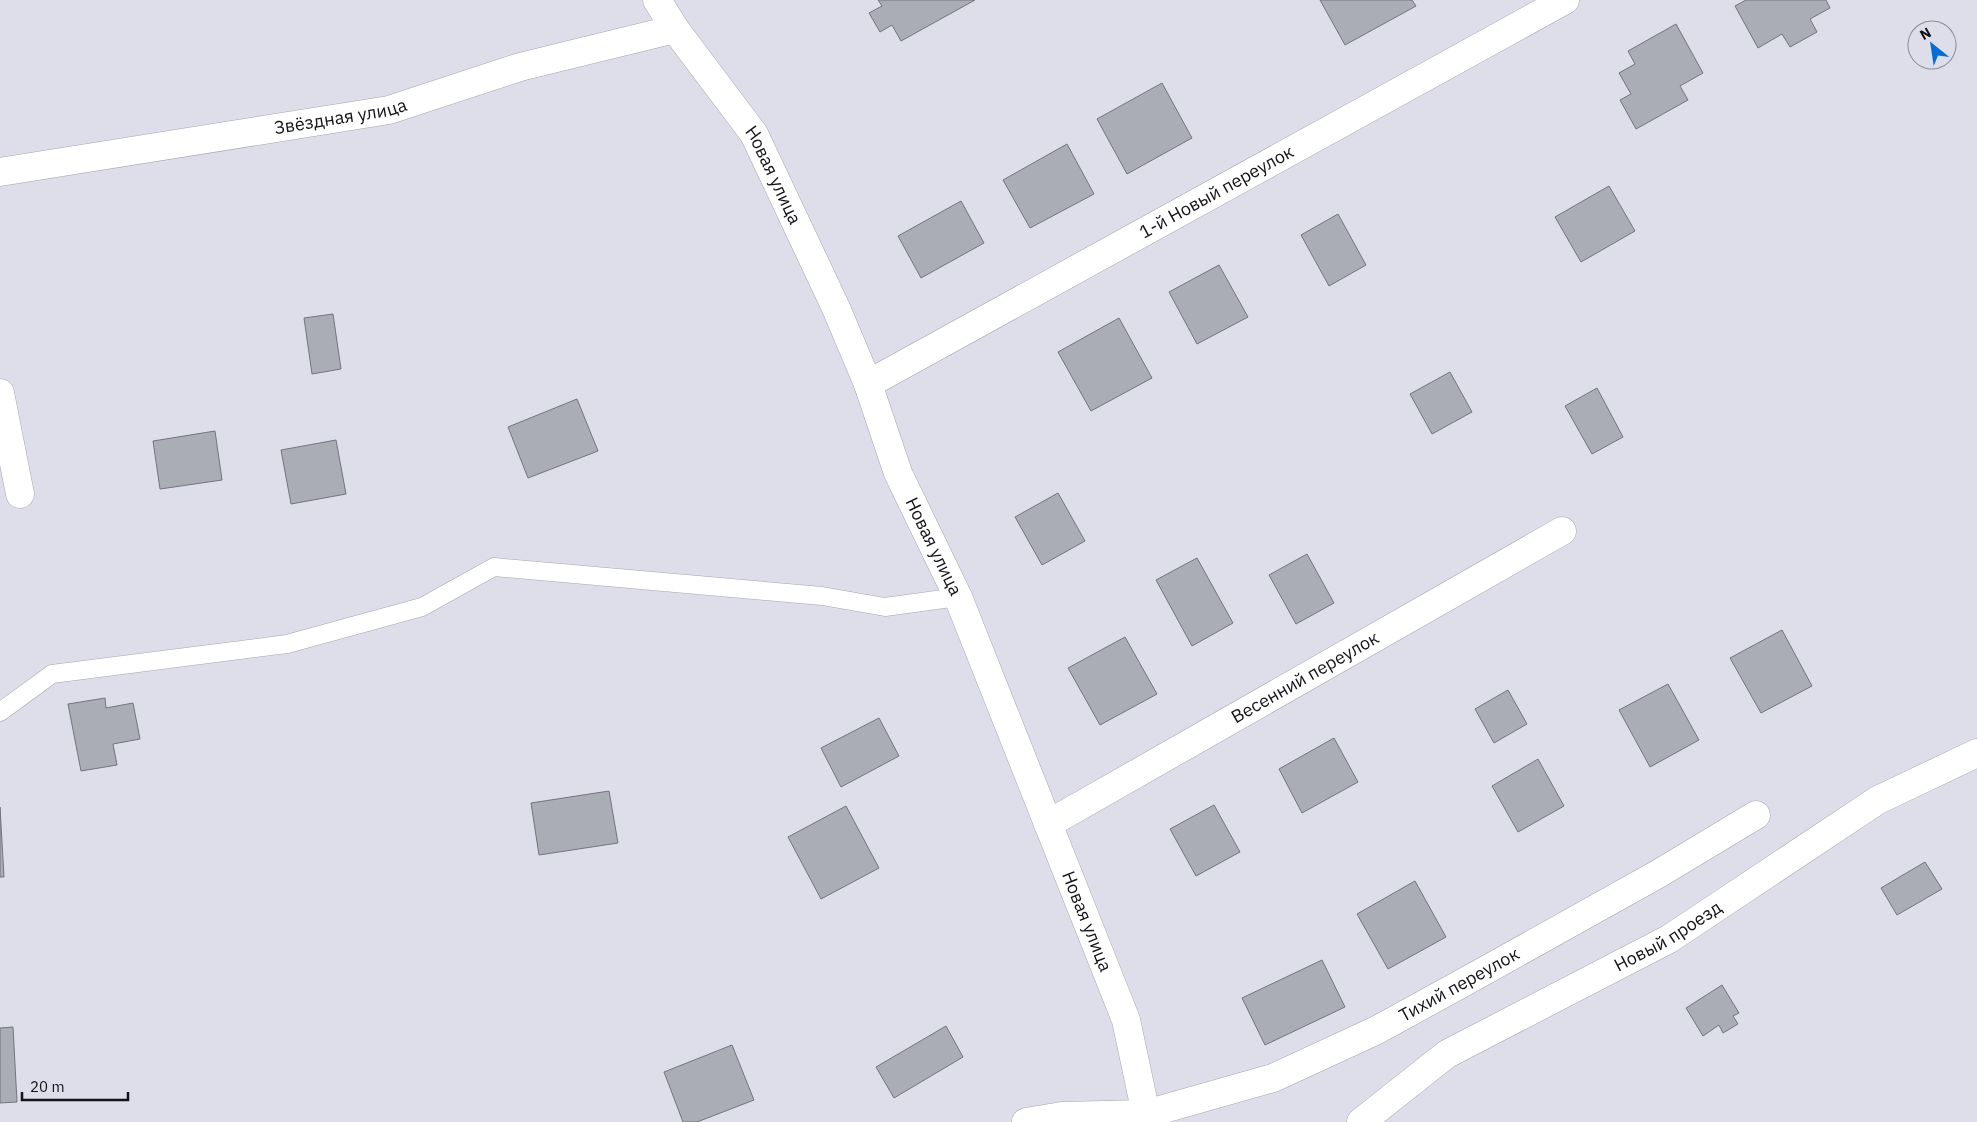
<svg xmlns="http://www.w3.org/2000/svg" width="1977" height="1122" viewBox="0 0 1977 1122" font-family="'IBM Plex Sans',sans-serif">
  <rect width="100%" height="100%" fill="#dddee9"/>
  <g fill="#aaacb6" stroke="#73747d">
    <polygon points="878,0 975,0 901,41 892,25 880,32 869,13 882,6"/>
    <polygon points="1320,0 1412,0 1416,6 1345,45"/>
    <polygon points="1746,0 1826,0 1830,8 1810,19 1817,32 1790,47 1782,34 1758,48 1735,6"/>
    <polygon points="1676,24 1703,73 1680,86 1688,100 1636,129 1620,100 1631,94 1619,73 1635,64 1628,51"/>
    <polygon points="1162,83 1192,138 1127,174 1097,119"/>
    <polygon points="1067,144 1094,194 1030,228 1003,180"/>
    <polygon points="1609,186 1635,231 1581,262 1555,217"/>
    <polygon points="961,201 984,243 921,278 898,236"/>
    <polygon points="1338,214 1366,265 1329,286 1301,235"/>
    <polygon points="1219,265 1248,317 1197,344 1169,292"/>
    <polygon points="333,314 341,369 312,374 304,318"/>
    <polygon points="1119,318 1152,378 1091,411 1058,352"/>
    <polygon points="1450,372 1472,412 1432,434 1410,394"/>
    <polygon points="1597,388 1623,437 1592,454 1565,406"/>
    <polygon points="577,399 598,451 528,478 508,427"/>
    <polygon points="215,431 222,480 160,489 153,441"/>
    <polygon points="336,440 346,494 291,504 281,450"/>
    <polygon points="1058,493 1085,541 1042,565 1015,517"/>
    <polygon points="1307,554 1334,603 1296,624 1269,575"/>
    <polygon points="1197,558 1233,623 1192,646 1156,580"/>
    <polygon points="1782,630 1812,686 1761,713 1730,658"/>
    <polygon points="1125,637 1157,694 1100,725 1068,668"/>
    <polygon points="1668,684 1699,740 1650,767 1619,710"/>
    <polygon points="1508,690 1527,724 1494,743 1475,709"/>
    <polygon points="105,698 106,708 133,703 140,739 113,744 117,765 81,771 68,704"/>
    <polygon points="879,718 899,756 841,787 821,748"/>
    <polygon points="1334,738 1358,782 1302,813 1279,769"/>
    <polygon points="1538,759 1564,806 1518,832 1492,786"/>
    <polygon points="609,791 618,843 539,855 531,803"/>
    <polygon points="1214,805 1240,852 1196,876 1170,829"/>
    <polygon points="846,806 879,868 821,899 788,837"/>
    <polygon points="0,807 4,877 0,877"/>
    <polygon points="1925,862 1942,889 1897,915 1881,888"/>
    <polygon points="1415,881 1446,937 1388,969 1357,914"/>
    <polygon points="1322,960 1345,1007 1265,1045 1242,998"/>
    <polygon points="1722,985 1739,1013 1733,1016 1738,1024 1723,1033 1719,1025 1703,1036 1686,1008"/>
    <polygon points="946,1026 963,1057 894,1098 876,1067"/>
    <polygon points="13,1027 17,1102 0,1103 0,1028"/>
    <polygon points="732,1045 754,1100 697,1122 683,1122 664,1072"/>
  </g>
  <g fill="none" stroke-linecap="round" stroke-linejoin="round">
    <defs>
      <polyline id="lane" points="0,712 52,674 287,644 422,607 494,567 822,596 885,607 958,597"/>
      <g id="street">
        <path id="s1" d="M 657,0 L 675,29 L 754,134 L 836,308 L 868,384 L 898,473 L 958,597 L 1126,1020 L 1146,1114 L 1150,1122"/>
        <path id="s2" d="M 0,172 L 389,110 L 520,67 L 675,29"/>
        <path id="s3" d="M 868,384 L 1565,0"/>
        <polyline points="0,393 20,494"/>
        <path id="s4" d="M 1048,824 L 1562,531"/>
        <path id="s5" d="M 1026,1122 L 1062,1116 L 1146,1114 L 1273,1078 L 1377,1030 L 1477,975 L 1658,874 L 1756,815"/>
        <path id="s6" d="M 1361,1122 L 1447,1054 L 1669,939 L 1878,800 L 1977,753"/>
      </g>
    </defs>
    <use href="#lane" stroke="#a4a6b0" stroke-width="19"/>
    <use href="#street" stroke="#a4a6b0" stroke-width="29"/>
    <use href="#lane" stroke="#fff" stroke-width="18"/>
    <use href="#street" stroke="#fff" stroke-width="28"/>
  </g>
  <g text-anchor="middle" stroke-width="4" stroke-linejoin="round" paint-order="stroke">
    <g font-size="18" fill="#121316" stroke="#dddee9">
      <text dy="6" stroke="none"><textPath href="#s2" startOffset="345">Звёздная улица</textPath></text>
      <text dy="6" stroke="none"><textPath href="#s1" startOffset="211">Новая улица</textPath></text>
      <text dy="6" stroke="none"><textPath href="#s3" startOffset="398">1-й Новый переулок</textPath></text>
      <text dy="6" stroke="none"><textPath href="#s1" startOffset="616">Новая улица</textPath></text>
      <text dy="6" stroke="none"><textPath href="#s4" startOffset="296">Весенний переулок</textPath></text>
      <text dy="6" stroke="none"><textPath href="#s1" startOffset="1021">Новая улица</textPath></text>
      <text dy="6" stroke="none"><textPath href="#s6" startOffset="360">Новый проезд</textPath></text>
      <text dy="6" stroke="none"><textPath href="#s5" startOffset="461">Тихий переулок</textPath></text>
    </g>
  </g>
  <g transform="translate(1932 45) rotate(330)"><circle r="24" fill="#dddee9" stroke="#8c8d95"/>
  <path d="M0-4L9 19L0 12L-9 19Z" fill="#016dd5"/>
  <text y="-8" font-size="14" font-weight="bold" text-anchor="middle" fill="#121316">N</text>
  </g>
  <path d="M22 1092v8h106v-8" fill="none" stroke="#121316" stroke-width="2.5"/>
  <text x="30" y="1092" font-size="15" fill="#121316" stroke="#dddee9" stroke-width="4" paint-order="stroke">20 m</text>
</svg>
